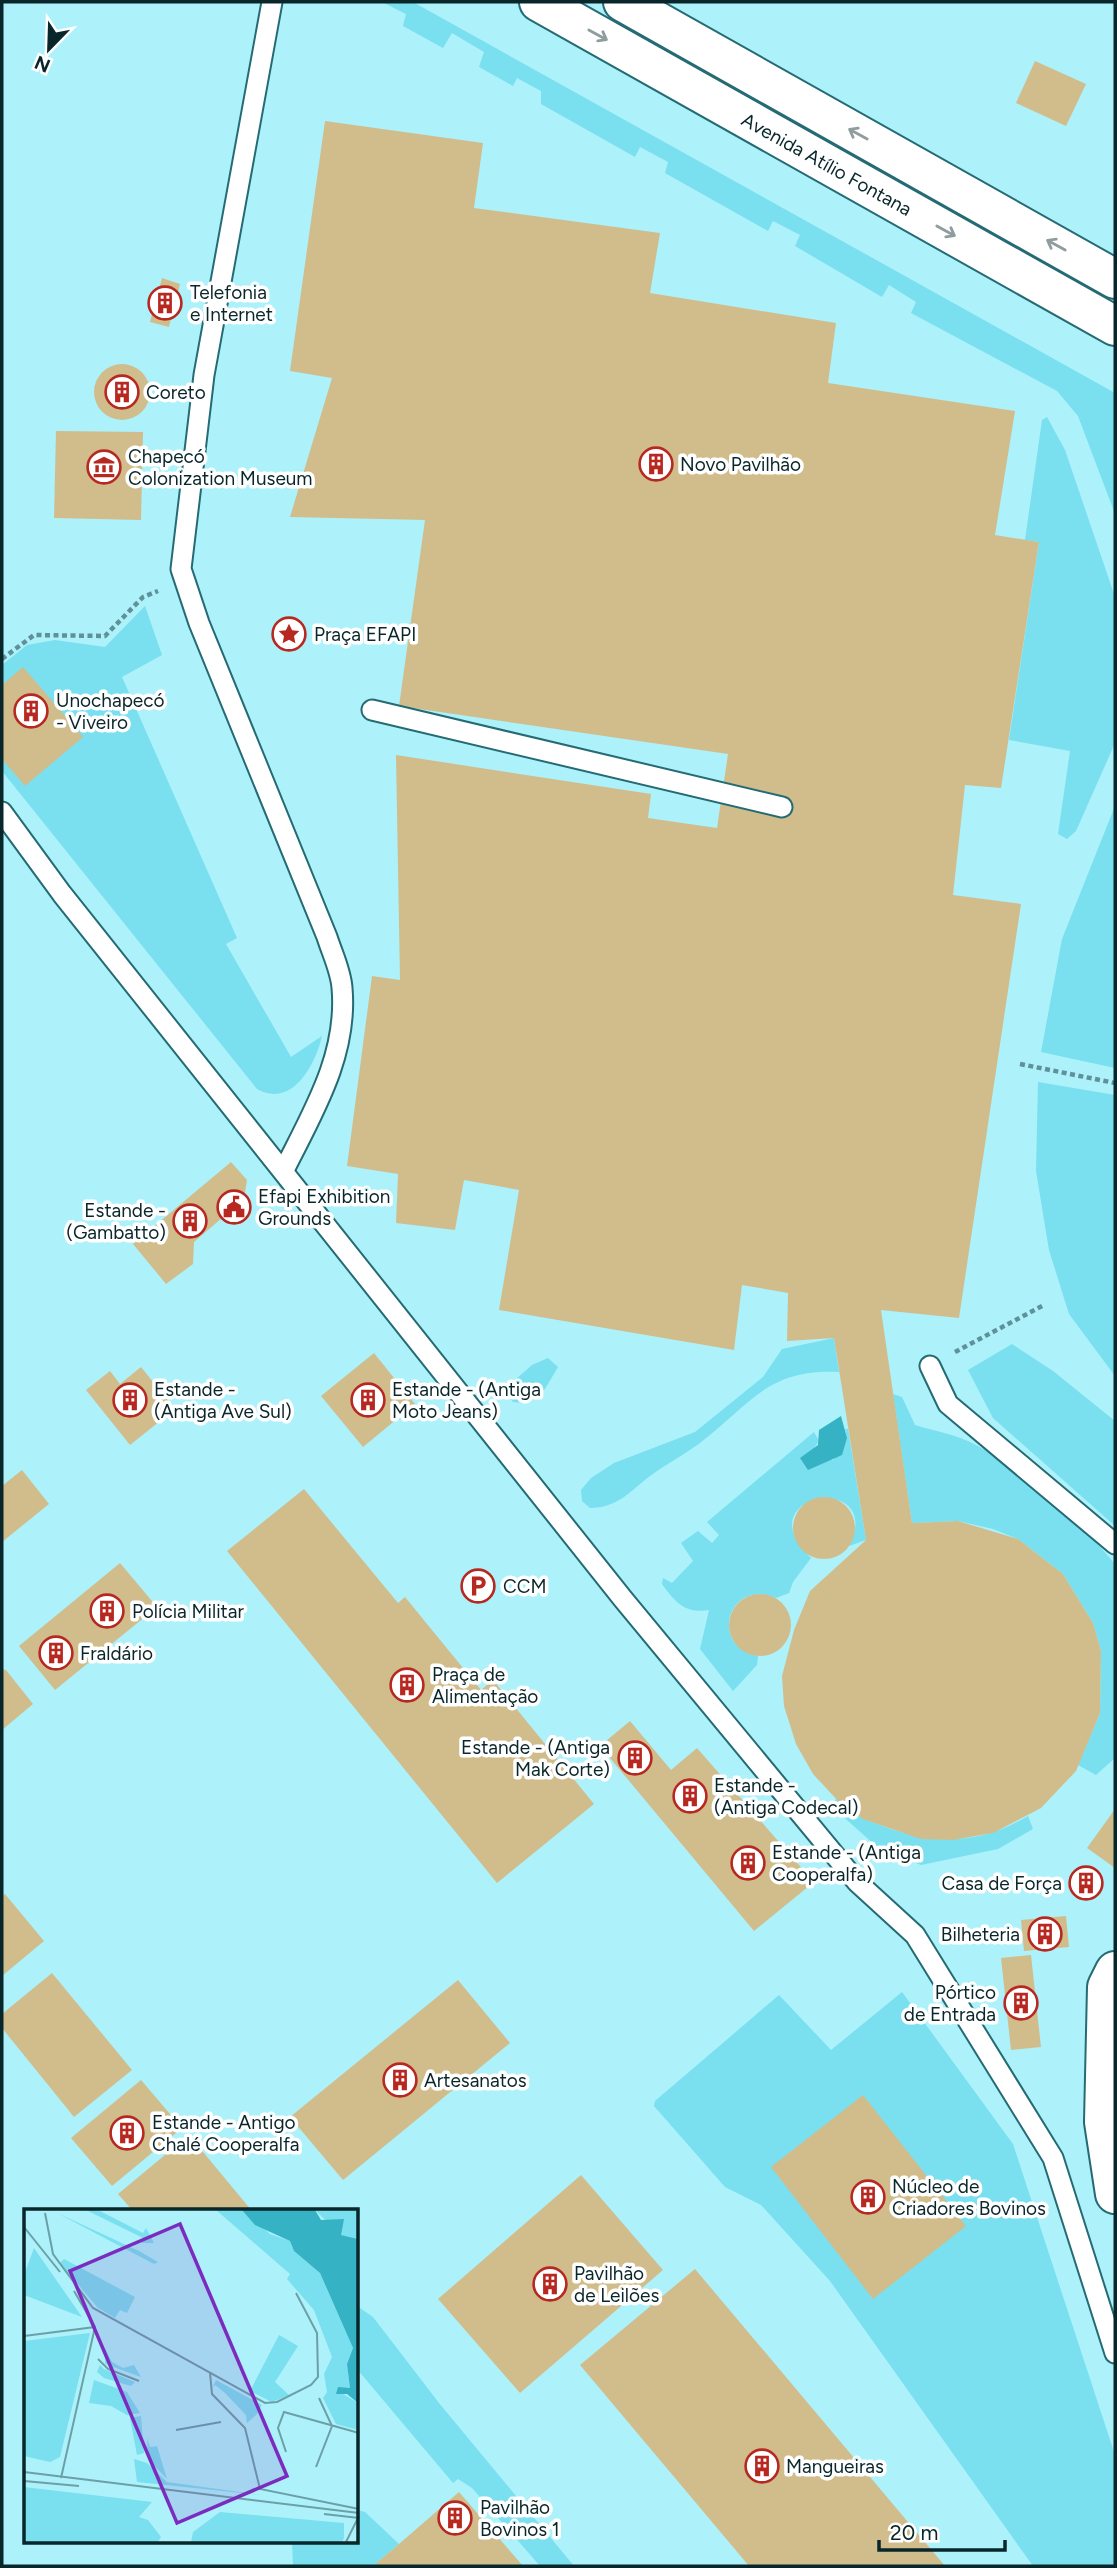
<svg xmlns="http://www.w3.org/2000/svg" width="1117" height="2568" viewBox="0 0 1117 2568" font-family="Figtree,sans-serif">
  <rect width="100%" height="100%" fill="#adf1fb"/>
  <g fill="#7adfef">
    <polygon points="382,2 413,2 1115,393 1115,514 1078,416 1057,391 911,313 916,302 889,285 882,297 795,246 800,235 773,221 768,231 665,173 668,162 640,147 635,157 541,104 541,91 517,78 513,86 479,67 484,52 452,33 443,48 403,26 406,14"/>
    <polygon points="1047,417 1065,450 1115,597 1115,743 1076,831 1067,839 1058,834 1070,751 1009,740 1039,542 1025,540 1042,420"/>
    <path d="M 145,606 L 162,655 L 122,677 L 237,938 L 226,944 L 291,1057 L 322,1036 C 316,1063 293,1109 257,1089 L 2,771 L 2,665 L 27,645 L 55,640 L 105,647 Z"/>
    <polygon points="1115,806 1115,1068 1041,1052 1062,939"/>
    <polygon points="1038,1082 1115,1095 1115,1376 1069,1314 1049,1250 1036,1171"/>
    <path d="M 834,1338 L 839,1372 C 767,1369 752,1403 700,1443 C 684,1455 666,1464 650,1476 C 630,1491 618,1508 590,1508 L 582,1501 L 581,1490 L 591,1478 L 614,1463 L 695,1432 L 763,1377 L 782,1349 Z"/>
    <polygon points="1012,1344 1053,1371 1115,1421 1115,1526 993,1418 968,1370"/>
    <polygon points="548,1358 558,1367 545,1389 526,1403 513,1402 505,1390 507,1387 532,1365"/>
    <path d="M 893,1394 L 902,1397 L 915,1425 C 934,1431 958,1435 976,1445 C 1028,1473 1078,1520 1115,1564 L 1115,1758 L 1096,1775 L 1078,1765 L 1100,1713 L 1101,1651 L 1093,1623 L 1063,1574 L 1018,1539 L 993,1529 L 958,1521 L 912,1523 Z"/>
    <path d="M 845,1429 L 848,1429 L 866,1540 L 849,1546 C 887,1471 742,1492 811,1558 L 793,1582 L 789,1593 L 776,1598 C 728,1578 708,1646 758,1656 L 757,1665 L 733,1691 L 700,1649 L 709,1610 C 685,1614 675,1602 662,1584 L 663,1578 L 672,1583 L 693,1561 L 681,1543 L 698,1531 L 712,1543 L 719,1535 L 707,1522 L 814,1432 L 819,1441 L 814,1448 L 810,1469 L 826,1459 L 833,1460 L 847,1438 Z"/>
    <path d="M 837,1799 C 851,1814 869,1821 888,1828 C 938,1845 981,1844 1028,1816 L 1033,1829 L 998,1849 L 921,1865 L 876,1846 L 828,1803 Z"/>
    <polygon points="902,1992 1013,2144 1115,2455 1115,2566 1033,2566 830,2281 761,2205 725,2187 654,2106 655,2101 779,1995 831,2050"/>
    <polygon points="357,2306 373,2317 439,2403 574,2566 540,2566 472,2488 458,2479 453,2483 357,2369"/>
    <polygon points="357,2510 365,2512 399,2544 373,2566 293,2566 292,2542 357,2542"/>
  </g>
  <polygon fill="#35b2c3" points="841,1416 847,1438 842,1455 808,1470 800,1458 818,1445 819,1430"/>
  <g fill="#d1bd8c">
    <polygon points="1035,61 1086,84 1066,126 1016,103"/>
    <polygon points="325,121 483,143 474,208 660,233 650,293 836,323 828,383 1015,411 995,535 1039,542 1001,788 965,785 953,895 1021,904 959,1318 881,1310 912,1523 958,1521 1018,1539 1063,1574 1093,1623 1101,1651 1100,1713 1076,1771 1041,1808 993,1833 953,1840 921,1839 863,1819 840,1803 813,1774 796,1744 784,1706 782,1676 794,1630 810,1591 866,1540 834,1338 787,1341 788,1293 742,1285 734,1350 499,1310 519,1190 464,1180 455,1230 396,1223 398,1174 347,1166 372,976 400,980 396,755 651,794 648,818 717,828 728,754 399,706 425,520 290,517 332,378 290,371"/>
    <polygon points="162,278 180,284 169,327 150,322"/>
    <circle cx="122" cy="392" r="28"/>
    <polygon points="56,431 143,432 141,520 54,518"/>
    <polygon points="23,667 83,737 25,786 2,759 2,685"/>
    <polygon points="231,1162 247,1180 244,1199 194,1242 193,1264 166,1284 133,1244"/>
    <polygon points="374,1353 415,1404 363,1447 321,1396"/>
    <polygon points="141,1367 175,1409 130,1445 86,1390 110,1371 120,1384"/>
    <polygon points="22,1470 49,1504 2,1542 2,1486"/>
    <polygon points="304,1489 398,1603 405,1597 481,1690 493,1680 594,1804 497,1883 227,1551"/>
    <circle cx="824" cy="1528" r="31"/>
    <polygon points="120,1563 157,1607 55,1690 19,1646"/>
    <circle cx="760" cy="1625" r="31"/>
    <polygon points="2,1669 6,1670 33,1704 2,1730"/>
    <polygon points="630,1721 671,1770 697,1748 814,1882 754,1931 600,1746"/>
    <polygon points="1115,1809 1115,1868 1087,1848"/>
    <polygon points="1081,1867 1103,1880 1090,1900 1068,1887"/>
    <polygon points="5,1894 44,1941 2,1976 2,1896"/>
    <polygon points="1066,1916 1069,1947 1024,1951 1021,1920"/>
    <polygon points="1031,1955 1041,2047 1011,2050 1001,1958"/>
    <polygon points="52,1973 132,2070 74,2117 2,2028 2,2014"/>
    <polygon points="458,1980 510,2043 343,2180 290,2117"/>
    <polygon points="141,2080 182,2128 112,2186 71,2138"/>
    <polygon points="863,2095 966,2226 873,2299 771,2167"/>
    <polygon points="189,2135 252,2211 133,2211 118,2194"/>
    <polygon points="581,2175 663,2270 520,2393 438,2299"/>
    <polygon points="695,2269 945,2566 749,2566 580,2365"/>
    <polygon points="459,2492 523,2566 373,2566 399,2544"/>
  </g>
  <g fill="none" stroke-linecap="round" stroke-linejoin="round">
    <defs>
      <g id="lane">
        <path d="M 272,2 L 204,375 L 181,569 L 199,623 L 327,937 C 332,953 341,971 342,988 C 348,1055 313,1112 284,1170"/>
        <polyline points="372,710 782,807"/>
        <polyline points="2,812 62,894 623,1599 857,1882 915,1935 1053,2158 1115,2353"/>
        <polyline points="930,1366 948,1404 1115,1544"/>
      </g>
      <g id="secondary">
        <polyline points="539,2 1115,326"/>
        <polyline points="623,2 1115,279"/>
        <polyline points="1115,1971 1107,1987 1104,2122 1115,2194"/>
      </g>
    </defs>
    <use href="#lane" stroke="#256b74" stroke-width="23"/>
    <use href="#secondary" stroke="#256b74" stroke-width="42"/>
    <g stroke="#5f9198" stroke-width="4.5" stroke-dasharray="5 3.5" stroke-linecap="butt">
      <polyline points="2,659 34,635 105,636 143,597 158,591"/>
      <polyline points="1020,1064 1115,1083"/>
      <polyline points="955,1352 1044,1305"/>
    </g>
    <use href="#lane" stroke="#fff" stroke-width="19"/>
    <use href="#secondary" stroke="#fff" stroke-width="38"/>
  </g>
  <defs><path id="oneway-shaft" d="M-6 0H5M1.5-3L5.5 0L1.5 3" fill="none" stroke-width="1.6" stroke-linecap="round" stroke-linejoin="round" transform="scale(1.75)"/></defs>
  <g stroke="#909d9f">
    <use href="#oneway-shaft" transform="translate(598 35) rotate(29)"/>
    <use href="#oneway-shaft" transform="translate(858 134) rotate(-151)"/>
    <use href="#oneway-shaft" transform="translate(946 231) rotate(29)"/>
    <use href="#oneway-shaft" transform="translate(1056 245) rotate(-151)"/>
  </g>
  <defs>
    <symbol id="building-ring" viewBox="-11 -11 22 22"><circle r="9.5" fill="#fff" stroke="#b72821" stroke-width="1.5"/><path d="M-4-6H4V6H1V3H-1V6H-4ZM-2.5-4.3h1.7v1.8h-1.7ZM.8-4.3h1.7v1.8H.8ZM-2.5-1h1.7V.8h-1.7ZM.8-1h1.7V.8H.8Z" fill="#b72821"/></symbol>
    <symbol id="museum-ring" viewBox="-11 -11 22 22"><circle r="9.5" fill="#fff" stroke="#b72821" stroke-width="1.5"/><path d="M0-6L6-3V-2H-6V-3ZM-5-1h2V3h-2ZM-1-1h2V3h-2ZM3-1h2V3H3ZM-6 4H6V6H-6Z" fill="#b72821"/></symbol>
    <symbol id="sight-ring" viewBox="-11 -11 22 22"><circle r="9.5" fill="#fff" stroke="#b72821" stroke-width="1.5"/><path d="M0-6L1.8-2.2L6-1.7L2.9 1.2L3.7 5.4L0 3.3L-3.7 5.4L-2.9 1.2L-6-1.7L-1.8-2.2Z" fill="#b72821"/></symbol>
    <symbol id="civic-ring" viewBox="-11 -11 22 22"><circle r="9.5" fill="#fff" stroke="#b72821" stroke-width="1.5"/><path d="M-.6-6.5H3V-4.5H.6V-3L4-1V1h2V6H-6V1h2V-1L-.6-3ZM-1.2 2.5V6h2.4V2.5Z" fill="#b72821"/></symbol>
    <symbol id="parking-ring" viewBox="-11 -11 22 22"><circle r="9.5" fill="#fff" stroke="#b72821" stroke-width="1.5"/><path d="M-3.5-5.5H1a3.5 3.5 0 0 1 0 7H-1V5.5H-3.5ZM-1-3.4V-.6H.8a1.4 1.4 0 0 0 0-2.8Z" fill="#b72821"/></symbol>
  </defs>
  <g fill-rule="evenodd">
    <use href="#building-ring" x="146" y="284" width="38" height="38"/>
    <use href="#building-ring" x="103" y="373" width="38" height="38"/>
    <use href="#building-ring" x="637" y="445" width="38" height="38"/>
    <use href="#museum-ring" x="85" y="448" width="38" height="38"/>
    <use href="#sight-ring" x="270" y="615" width="38" height="38"/>
    <use href="#building-ring" x="12" y="692" width="38" height="38"/>
    <use href="#civic-ring" x="215" y="1188" width="38" height="38"/>
    <use href="#building-ring" x="171" y="1202" width="38" height="38"/>
    <use href="#building-ring" x="111" y="1381" width="38" height="38"/>
    <use href="#building-ring" x="349" y="1381" width="38" height="38"/>
    <use href="#parking-ring" x="459" y="1567" width="38" height="38"/>
    <use href="#building-ring" x="88" y="1592" width="38" height="38"/>
    <use href="#building-ring" x="37" y="1634" width="38" height="38"/>
    <use href="#building-ring" x="388" y="1666" width="38" height="38"/>
    <use href="#building-ring" x="616" y="1739" width="38" height="38"/>
    <use href="#building-ring" x="671" y="1777" width="38" height="38"/>
    <use href="#building-ring" x="729" y="1844" width="38" height="38"/>
    <use href="#building-ring" x="1067" y="1864" width="38" height="38"/>
    <use href="#building-ring" x="1026" y="1915" width="38" height="38"/>
    <use href="#building-ring" x="1002" y="1984" width="38" height="38"/>
    <use href="#building-ring" x="381" y="2061" width="38" height="38"/>
    <use href="#building-ring" x="108" y="2114" width="38" height="38"/>
    <use href="#building-ring" x="849" y="2178" width="38" height="38"/>
    <use href="#building-ring" x="531" y="2265" width="38" height="38"/>
    <use href="#building-ring" x="743" y="2447" width="38" height="38"/>
    <use href="#building-ring" x="436" y="2499" width="38" height="38"/>
  </g>
  <g text-anchor="middle" stroke-width="7" stroke-linejoin="round" paint-order="stroke">
    <g font-size="19" fill="#09262a" stroke="#fff">
      <text transform="translate(827 164) rotate(29)" y="7">Avenida Atílio Fontana</text>
    </g>
    <g font-size="19" fill="#09262a" stroke="#fff" text-anchor="start">
      <text x="190" y="299">Telefonia<tspan x="190" dy="22">e Internet</tspan></text>
      <text x="146" y="399">Coreto</text>
      <text x="128" y="463">Chapecó<tspan x="128" dy="22">Colonization Museum</tspan></text>
      <text x="680" y="471">Novo Pavilhão</text>
      <text x="314" y="641">Praça EFAPI</text>
      <text x="56" y="707">Unochapecó<tspan x="56" dy="22">- Viveiro</tspan></text>
      <text x="258" y="1203">Efapi Exhibition<tspan x="258" dy="22">Grounds</tspan></text>
      <text x="166" y="1217" text-anchor="end">Estande -<tspan x="166" dy="22">(Gambatto)</tspan></text>
      <text x="154" y="1396">Estande -<tspan x="154" dy="22">(Antiga Ave Sul)</tspan></text>
      <text x="392" y="1396">Estande - (Antiga<tspan x="392" dy="22">Moto Jeans)</tspan></text>
      <text x="503" y="1593">CCM</text>
      <text x="132" y="1618">Polícia Militar</text>
      <text x="80" y="1660">Fraldário</text>
      <text x="432" y="1681">Praça de<tspan x="432" dy="22">Alimentação</tspan></text>
      <text x="610" y="1754" text-anchor="end">Estande - (Antiga<tspan x="610" dy="22">Mak Corte)</tspan></text>
      <text x="714" y="1792">Estande -<tspan x="714" dy="22">(Antiga Codecal)</tspan></text>
      <text x="772" y="1859">Estande - (Antiga<tspan x="772" dy="22">Cooperalfa)</tspan></text>
      <text x="1062" y="1890" text-anchor="end">Casa de Força</text>
      <text x="1020" y="1941" text-anchor="end">Bilheteria</text>
      <text x="996" y="1999" text-anchor="end">Pórtico<tspan x="996" dy="22">de Entrada</tspan></text>
      <text x="424" y="2087">Artesanatos</text>
      <text x="152" y="2129">Estande - Antigo<tspan x="152" dy="22">Chalé Cooperalfa</tspan></text>
      <text x="892" y="2193">Núcleo de<tspan x="892" dy="22">Criadores Bovinos</tspan></text>
      <text x="574" y="2280">Pavilhão<tspan x="574" dy="22">de Leilões</tspan></text>
      <text x="786" y="2473">Mangueiras</text>
      <text x="480" y="2514">Pavilhão<tspan x="480" dy="22">Bovinos 1</tspan></text>
    </g>
  </g>
  <g transform="translate(24 2209)">
    <rect width="334" height="334" fill="#adf1fb"/>
    <path d="M 62,1 L 74,1 L 119,24 L 122,19 L 130,34 L 118,34 L 119,29 ZM 192,1 L 218,1 L 246,25 L 266,32 L 270,42 L 296,64 L 329,139 L 323,155 L 326,179 L 316,183 L 334,194 L 334,221 L 312,215 L 299,189 L 303,183 L 300,165 L 308,148 L 290,101 L 263,70 L 266,65 ZM 291,1 L 334,1 L 334,30 L 317,26 ZM 33,4 L 115,42 L 134,53 L 130,55 ZM 10,39 L 58,108 L 0,86 L 0,66 ZM 40,50 L 111,88 L 103,104 L 96,101 L 91,109 L 74,99 L 36,54 ZM 66,124 L 36,248 L 26,253 L 0,247 L 0,132 ZM 255,126 L 274,137 L 251,173 L 265,186 L 248,193 L 226,182 ZM 81,139 L 88,153 L 99,159 L 110,156 L 117,168 L 81,155 ZM 76,156 L 80,160 L 111,173 L 107,177 L 80,169 L 73,163 ZM 70,171 L 103,183 L 116,204 L 103,206 L 87,197 L 65,194 ZM 192,171 L 238,196 L 233,205 L 223,214 L 222,206 L 201,184 L 191,176 L 188,179 ZM 117,207 L 120,244 L 113,246 L 106,209 ZM 123,229 L 126,238 L 133,237 L 143,270 L 124,250 ZM 110,250 L 123,254 L 143,273 L 238,286 L 113,273 ZM 0,278 L 128,293 L 115,308 L 124,311 L 137,328 L 134,333 L 0,333 ZM 196,303 L 320,314 L 320,329 L 318,333 L 167,333 L 169,323 Z" fill="#7adfef"/>
    <path d="M 218,1 L 291,1 L 297,11 L 320,10 L 317,26 L 334,30 L 334,194 L 323,185 L 312,185 L 314,178 L 326,179 L 323,155 L 329,139 L 296,64 L 270,42 L 266,32 L 231,16 Z" fill="#35b2c3"/>
    <path fill="none" stroke="#6ba0a7" stroke-width="2" d="M 21,4 L 29,45 L 69,99 L 241,194 L 253,193 L 287,176 L 294,168 L 293,124 L 272,84M 0,18 L 36,63M 0,127 L 71,118M 74,150 L 84,160 L 115,172M 186,164 L 188,185 L 221,219 L 236,280 L 335,300M 152,221 L 197,213M 262,243 L 254,219 L 260,203 L 335,224M 292,258 L 308,217 L 295,189M 0,263 L 335,304M 37,269 L 71,118 L 50,82M 0,272 L 55,277M 300,305 L 335,309M 322,333 L 335,307"/>
    <path fill="#7b2cbf" fill-opacity="0.15" stroke="#7b2cbf" stroke-width="3.5" d="M 156,15 L 263,267 L 153,314 L 46,62 Z"/>
    <rect width="334" height="334" fill="none" stroke="#09262a" stroke-width="3.5"/>
  </g>
  <rect width="1117" height="2568" fill="none" stroke="#09262a" stroke-width="7"/>
  <g transform="translate(49 49) rotate(203)" stroke="#ffffff" stroke-width="5" paint-order="stroke">
  <path d="M0-5L12 26L0 18L-12 26Z" fill="#09262a"/>
  <text y="-10" font-size="19" font-weight="bold" text-anchor="middle" fill="#09262a">N</text>
  </g>
  <path d="M879 2540v10h126v-10" fill="none" stroke="#09262a" stroke-width="3.5"/>
  <text x="890" y="2540" font-size="21" fill="#09262a" stroke="#ffffff" stroke-width="5" paint-order="stroke">20 m</text>
</svg>
